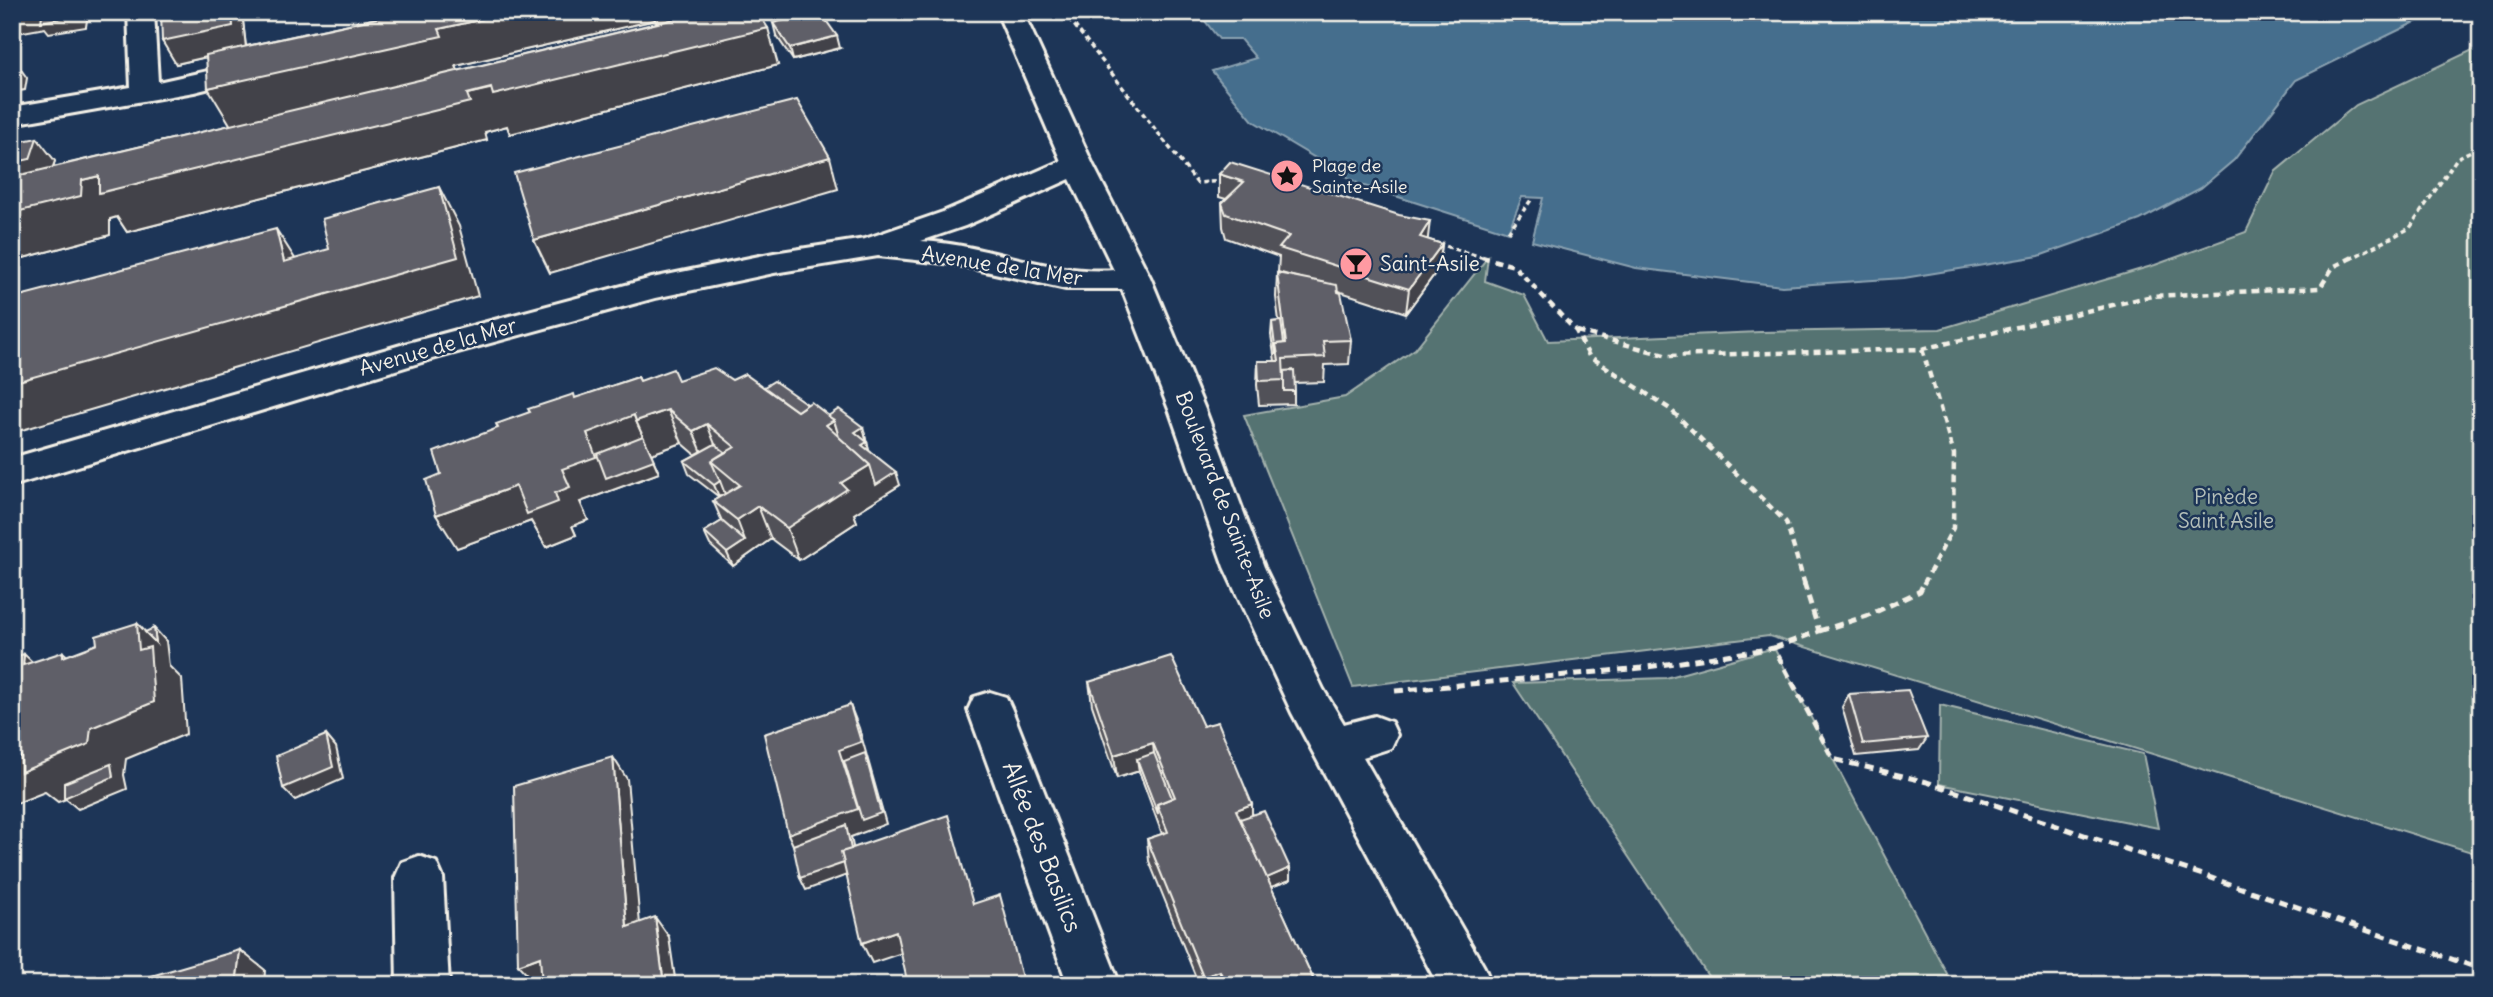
<svg xmlns="http://www.w3.org/2000/svg" width="2493" height="997" viewBox="0 0 2493 997" font-family="Delius,sans-serif">
  <rect width="100%" height="100%" fill="#1d3557"/>
  <filter id="ink" filterUnits="userSpaceOnUse"><feTurbulence type="fractalNoise" baseFrequency=".0143" numOctaves="2"/><feDisplacementMap in="SourceGraphic" scale="14" xChannelSelector="R" yChannelSelector="G"/><feConvolveMatrix kernelMatrix="1 2 1 2 8 2 1 2 1" color-interpolation-filters="sRGB"/></filter>
  <g filter="url(#ink)">
    <g fill="#547372" stroke="#a4b2ad" stroke-width="2">
      <polygon points="2481,46 2481,855 1769,636 1353,687 1244,415 1345,397 1415,349 1488,257 1485,281 1524,295 1548,341 1760,332 1940,329 2155,265 2246,232 2275,172 2356,105"/>
      <polygon points="1774,648 1953,985 1714,985 1513,683 1666,678"/>
      <polygon points="1940,705 2143,754 2158,828 1939,784"/>
    </g>
    <polygon fill="#456e8d" stroke="#8ba2b1" stroke-width="2" points="1198,12 2436,12 2296,80 2234,160 2201,188 2140,220 2039,256 1904,278 1782,286 1636,268 1532,241 1543,198 1522,197 1508,232 1361,185 1253,121 1212,71 1256,58 1240,39 1219,39"/>
    <g fill="none" stroke-linecap="round" stroke-linejoin="round">
      <defs>
        <g id="minor">
          <polygon points="128,12 154,12 158,82 257,60 267,62 271,68 267,74 194,92 12,124 12,107 131,87"/>
          <path d="M 997,12 L 1023,12 L 1093,165 L 1150,277 L 1206,412 L 1264,567 L 1323,689 L 1344,724 L 1375,716 L 1391,722 L 1397,735 L 1391,748 L 1363,757 L 1484,967 L 1492,985 L 1438,985 L 1292,713 L 1224,567 L 1170,412 L 1122,289 L 1066,289 L 954,264 L 878,256 L 774,273 L 655,298 L 432,359 L 12,486 L 12,458 L 408,343 L 652,278 L 774,253 L 865,239 L 943,212 L 1061,161 ZM 1070,179 L 1114,270 C 1048,275 986,244 921,241 L 965,226 Z"/>
          <polygon points="990,692 1006,697 1012,710 1120,985 1068,985 968,710 974,697"/>
          <polygon points="419,856 436,862 443,878 449,985 397,985 395,878 402,862"/>
        </g>
      </defs>
      <use href="#minor" stroke="#f4f1e8" stroke-width="6"/>
      <g stroke="#f4f1e8" stroke-width="3.5" stroke-dasharray="5 3.5" stroke-linecap="butt">
        <polyline points="1064,12 1197,183 1225,181"/>
        <polyline points="1508,232 1531,200"/>
        <polyline points="1438,244 1488,259"/>
        <polyline points="2350,259 2410,228 2457,158 2481,146"/>
      </g>
      <g stroke="#f4f1e8" stroke-width="4.5" stroke-dasharray="7 5" stroke-linecap="butt">
        <polyline points="1482,257 1514,266 1576,331 1589,356 1670,409 1786,522 1805,585"/>
        <polyline points="1577,331 1668,356 1922,349 2152,296 2320,288 2333,267 2353,257"/>
        <polyline points="1922,349 1954,454 1953,528 1923,585"/>
      </g>
      <g stroke="#f4f1e8" stroke-width="5" stroke-dasharray="9 6" stroke-linecap="butt">
        <polyline points="1819,631 1867,616 1920,591 1924,583"/>
        <polyline points="1774,648 1819,631 1804,583"/>
        <polyline points="1395,691 1641,668 1774,648 1833,759 1927,782 2481,969"/>
      </g>
      <use href="#minor" fill="#1d3557" fill-rule="evenodd"/>
    </g>
    <g fill="#515159" stroke="#f4f1e8" stroke-width="2" fill-rule="evenodd">
      <path d="M 161,12 L 242,12 L 246,46 L 405,12 L 758,12 L 778,65 L 510,134 L 507,126 L 485,132 L 487,140 L 127,232 L 117,217 L 110,219 L 110,235 L 12,261 L 55,161 L 53,167 L 231,125 L 206,57 L 176,64 ZM 655,20 L 657,23 L 458,71 L 456,66 Z"/>
      <polygon points="773,23 840,48 793,60 776,35"/>
      <polygon points="1219,174 1442,244 1439,268 1406,313 1338,291 1351,340 1349,364 1325,365 1324,382 1294,383 1294,404 1259,405 1257,385 1258,361 1275,361 1271,335 1272,322 1279,321 1276,297 1277,273 1295,277 1278,272 1279,257 1226,238 1223,227 1222,203 1226,199 1219,197"/>
      <polygon points="638,377 640,381 732,380 764,387 807,404 828,416 863,427 866,440 865,441 867,442 869,451 900,485 854,514 857,522 799,560 771,539 733,566 710,545 704,532 722,521 713,501 719,497 689,474 684,461 696,455 682,443 651,454 649,450 659,473 580,502 588,520 572,526 576,535 546,547 531,521 457,548 441,474 498,428 530,412 576,398"/>
      <polygon points="1089,682 1203,726 1290,880 1271,887 1316,985 1199,985 1149,861 1147,839 1162,834 1139,771 1117,778 1092,705"/>
      <polygon points="1849,694 1927,738 1919,750 1856,756 1842,707"/>
    </g>
    <g fill="#424249" stroke="#f4f1e8" stroke-width="2">
      <polygon points="12,12 53,12 52,20 82,12 87,20 86,27 49,33 45,28 12,34"/>
      <polygon points="232,12 242,12 246,48 176,64 162,41"/>
      <polygon points="515,12 653,12 655,20 456,66 459,73 231,126 208,88 439,29"/>
      <polygon points="655,12 726,12 661,28"/>
      <polygon points="768,28 778,65 510,134 507,126 485,132 487,140 127,232 117,217 110,219 110,235 12,261 12,213 82,180 467,94"/>
      <polygon points="837,36 840,48 793,60 790,48"/>
      <polygon points="12,57 27,78 25,90 12,92"/>
      <polygon points="37,138 55,161 47,183 12,190 12,163"/>
      <polygon points="830,157 838,189 550,273 534,240"/>
      <polygon points="439,187 459,226 478,296 12,433 12,383 284,262 276,229 301,268"/>
      <polygon points="1430,221 1427,245 1420,237"/>
      <polygon points="1442,244 1439,268 1406,313 1409,289"/>
      <polygon points="638,377 643,387 634,416 659,473 580,502 588,520 572,526 576,535 546,547 531,521 457,548 436,515 516,486 555,493 562,469 587,433 586,419"/>
      <polygon points="668,410 682,443 651,454 636,421"/>
      <polygon points="834,420 844,453 826,425"/>
      <polygon points="707,424 720,457 707,464 693,431"/>
      <polygon points="863,427 866,440 859,445 855,432"/>
      <polygon points="867,442 870,455 862,445"/>
      <polygon points="870,465 896,472 900,485 854,514 857,522 799,560 787,528 841,483"/>
      <polygon points="720,481 725,494 719,497 714,485"/>
      <polygon points="758,506 771,539 733,566 727,553 745,541 737,520"/>
      <polygon points="137,623 156,643 154,628 166,641 169,666 182,679 186,734 126,759 124,775 127,789 78,809 66,799 58,802 45,792 12,805 12,759 24,654 54,682 63,657 63,652 88,675 94,664"/>
      <polygon points="850,705 859,728 886,824 851,837 858,871 806,890 800,878 798,856 788,834 839,750"/>
      <polygon points="326,735 336,747 343,779 295,800 283,788"/>
      <polygon points="1153,743 1155,765 1137,759 1139,771 1117,778 1114,755"/>
      <polygon points="613,757 627,779 642,947 627,927"/>
      <polygon points="1252,804 1252,826 1236,820 1236,810"/>
      <polygon points="1290,868 1290,880 1263,890 1263,879"/>
      <polygon points="655,917 669,937 676,985 664,985"/>
      <polygon points="896,931 905,952 872,963 862,943"/>
      <polygon points="240,950 265,970 264,985 236,985"/>
      <polygon points="540,957 558,977 536,984 518,965"/>
      <polygon points="1220,971 1220,985 1204,985 1203,977"/>
    </g>
    <g fill="#5e5e68" stroke="#f4f1e8" stroke-width="2">
      <polygon points="58,12 78,12 78,15 41,22 42,15"/>
      <polygon points="161,12 232,12 233,26 162,41"/>
      <polygon points="405,12 515,12 439,29 442,36 208,88 206,55"/>
      <polygon points="704,12 758,12 768,28 493,95 491,88 467,94 470,102 99,193 99,176 82,180 81,196 12,213 12,177"/>
      <polygon points="815,12 820,12 837,36 790,48 773,23"/>
      <polygon points="797,100 830,157 534,240 514,173"/>
      <polygon points="37,138 30,159 12,163 12,143"/>
      <polygon points="1230,162 1399,215 1430,221 1420,237 1442,244 1409,289 1279,248 1289,236 1226,214 1222,203 1244,182 1219,174"/>
      <polygon points="439,187 458,257 12,383 12,298 276,229 284,262 329,249 322,219"/>
      <polygon points="1277,273 1337,285 1338,292 1341,293 1351,340 1323,341 1325,357 1283,359 1284,380 1259,381 1258,361 1279,361 1276,344 1286,343"/>
      <polygon points="1281,321 1284,343 1276,344 1276,355 1272,322"/>
      <polygon points="714,368 732,380 745,374 797,411 811,402 834,420 826,425 870,465 841,483 847,489 787,528 758,506 737,520 713,501 740,485 711,461 735,447 707,424 693,431 668,410 636,421 634,415 587,433 596,457 562,469 570,487 555,493 558,502 527,514 516,486 436,515 426,480 441,474 434,452 498,428 496,424 530,412 528,409 574,394 575,398 638,377 640,381 673,369 678,380"/>
      <polygon points="1294,370 1295,391 1284,391 1284,371"/>
      <polygon points="774,381 807,404 797,411 764,387"/>
      <polygon points="839,409 863,427 855,432 867,442 862,445 896,472 876,485 870,465 839,437 834,420 828,416"/>
      <polygon points="643,436 654,460 606,478 597,454"/>
      <polygon points="715,444 725,452 711,461 720,481 714,485 684,461"/>
      <polygon points="722,521 745,541 727,553 704,532"/>
      <polygon points="137,623 139,650 150,647 154,702 91,728 89,744 21,772 21,756 12,759 12,658 24,654 23,665 63,652 63,657 97,644 96,636"/>
      <polygon points="154,628 156,643 145,632"/>
      <polygon points="1171,656 1203,726 1218,722 1252,804 1236,810 1316,985 1226,985 1220,971 1203,977 1147,839 1168,832 1157,804 1175,797 1153,743 1114,755 1089,682"/>
      <polygon points="1908,690 1927,738 1863,744 1849,694"/>
      <polygon points="850,705 861,742 839,750 858,809 788,834 764,734"/>
      <polygon points="326,735 333,767 283,788 276,756"/>
      <polygon points="865,753 881,813 862,820 844,761"/>
      <polygon points="1154,753 1172,798 1157,804 1158,814 1137,759"/>
      <polygon points="613,757 627,927 655,917 664,985 542,985 540,957 518,965 514,786"/>
      <polygon points="111,764 113,777 64,798 64,783"/>
      <polygon points="1264,811 1290,868 1267,878 1240,819"/>
      <polygon points="948,815 973,904 1000,895 1024,985 908,985 896,931 862,943 841,852"/>
      <polygon points="846,825 851,849 841,852 844,863 800,878 793,845"/>
      <polygon points="240,950 236,985 133,985 134,981"/>
      <polygon points="1220,980 1222,985 1208,985"/>
    </g>
  </g>
  <defs>
    <symbol id="sight-disc" viewBox="-11 -11 22 22"><circle r="9.5" fill="#ff9aa2" stroke="#1d3557"/><path d="M0-6L1.8-2.2L6-1.7L2.9 1.2L3.7 5.4L0 3.3L-3.7 5.4L-2.9 1.2L-6-1.7L-1.8-2.2Z" fill="#111"/></symbol>
    <symbol id="bar-disc" viewBox="-11 -11 22 22"><circle r="9.5" fill="#ff9aa2" stroke="#1d3557"/><path d="M-6-5H6L.8 .8V4.5H3.5V6h-7V4.5H-.8V.8Z" fill="#111"/></symbol>
  </defs>
  <g fill-rule="evenodd">
    <use href="#sight-disc" x="1268" y="157" width="38" height="38"/>
    <use href="#bar-disc" x="1337" y="245" width="38" height="38"/>
  </g>
  <g text-anchor="middle" stroke-width="5" stroke-linejoin="round" paint-order="stroke">
    <g font-size="18" fill="#f4f1e8" stroke="#1d3557" text-anchor="start">
      <text x="1312" y="172">Plage de<tspan x="1312" dy="21">Sainte-Asile</tspan></text>
    </g>
    <g font-size="21" fill="#f4f1e8" stroke="#1d3557" text-anchor="start">
      <text x="1380" y="271">Saint-Asile</text>
    </g>
    <g font-size="21" fill="#f4f1e8" stroke="#1d3557">
      <text transform="translate(1002 266) rotate(9)" y="7">Avenue de la Mer</text>
      <text transform="translate(438 347) rotate(-16)" y="7">Avenue de la Mer</text>
      <text transform="translate(1225 505) rotate(69)" y="7">Boulevard de Sainte-Asile</text>
    </g>
    <g font-size="21" fill="#b4bfb9" stroke="#1d3557">
      <text x="2226" y="504">Pinède<tspan x="2226" dy="24">Saint Asile</tspan></text>
    </g>
    <g font-size="24" fill="#f4f1e8" stroke="#1d3557">
      <text transform="translate(1042 847) rotate(69)" y="8">Allée des Basilics</text>
    </g>
  </g>
  <rect width="2493" height="997" fill="none" stroke="#1d3557" stroke-width="42"/>
  <rect x="21" y="21" width="2451" height="955" fill="none" stroke="#f4f1e8" stroke-width="2.5" filter="url(#ink)"/>
</svg>
